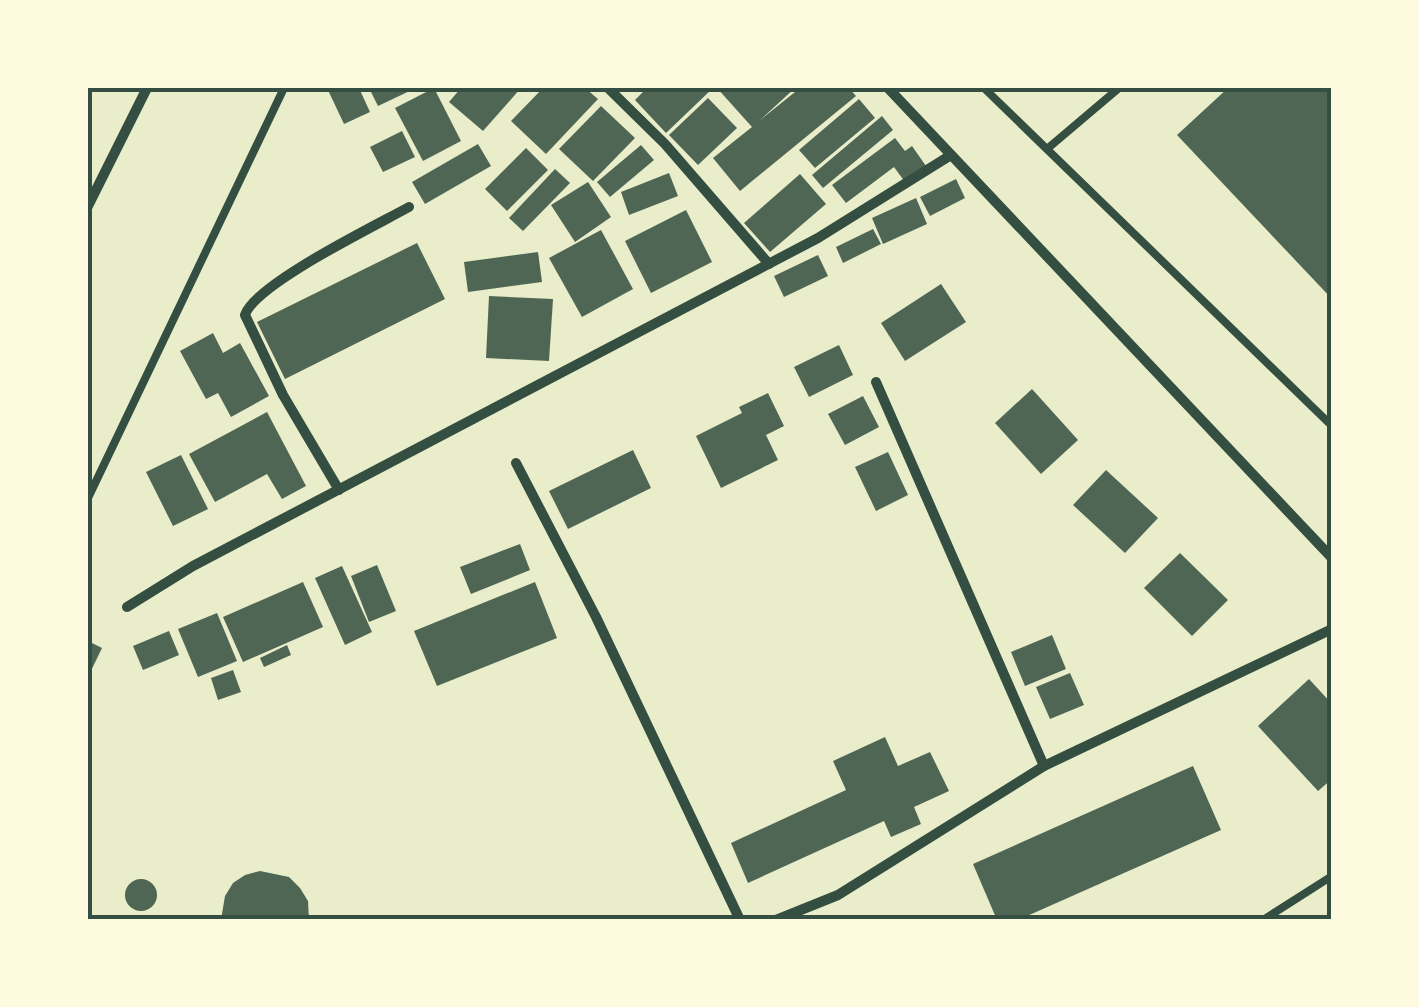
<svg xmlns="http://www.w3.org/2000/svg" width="1419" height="1007" viewBox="0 0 1419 1007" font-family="Ubuntu,sans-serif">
  <rect width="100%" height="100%" fill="#e9edc9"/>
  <g fill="#4f6655">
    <polygon points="327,88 359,88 370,112 344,124"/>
    <polygon points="369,88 416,88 378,106"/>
    <polygon points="434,88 461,141 423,161 395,108"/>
    <polygon points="461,88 521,88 483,131 449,102"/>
    <polygon points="543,88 585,88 598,99 546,154 511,121"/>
    <polygon points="647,88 713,88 666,133 635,100"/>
    <polygon points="717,88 795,88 759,121 800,88 849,88 856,96 740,191 713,158 752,127"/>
    <polygon points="1228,88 1332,88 1332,299 1177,135"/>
    <polygon points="708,98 737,128 698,165 669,135"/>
    <polygon points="859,99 875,118 815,168 799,150"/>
    <polygon points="601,106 635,138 593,181 559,149"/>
    <polygon points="882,116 893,130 823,188 812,175"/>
    <polygon points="402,131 415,157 383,172 370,147"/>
    <polygon points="895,138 905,151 912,146 926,166 905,182 894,167 846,203 832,185"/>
    <polygon points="478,144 491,166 425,204 412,182"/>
    <polygon points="641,145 654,160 610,197 597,182"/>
    <polygon points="526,148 548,170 507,211 485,189"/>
    <polygon points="555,169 570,183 523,231 509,218"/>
    <polygon points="669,173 678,196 629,215 621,192"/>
    <polygon points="800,174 826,204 770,252 744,223"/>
    <polygon points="956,179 965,198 930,216 920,197"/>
    <polygon points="588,182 611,217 575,242 551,205"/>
    <polygon points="916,198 927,224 883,244 872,218"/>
    <polygon points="686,210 712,262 651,293 625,241"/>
    <polygon points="873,229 881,244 843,263 836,247"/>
    <polygon points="601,230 633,289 582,317 549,258"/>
    <polygon points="417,243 445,299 285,379 257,322"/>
    <polygon points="538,252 542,282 468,292 464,262"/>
    <polygon points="818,255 828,276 784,297 774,276"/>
    <polygon points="941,284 966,322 905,361 881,323"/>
    <polygon points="489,296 553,299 549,361 486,358"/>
    <polygon points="213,333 223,353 240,343 269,396 231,417 218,393 206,399 180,351"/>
    <polygon points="839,345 853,375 809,397 794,367"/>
    <polygon points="1032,389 1078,440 1041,474 995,423"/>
    <polygon points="768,393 784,426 766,435 778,460 721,488 696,436 742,413 739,407"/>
    <polygon points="863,396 879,427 845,445 828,414"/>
    <polygon points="267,412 306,486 282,499 267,474 215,502 189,454"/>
    <polygon points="633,450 651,488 568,529 549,491"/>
    <polygon points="888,452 908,495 876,511 855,467"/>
    <polygon points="181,455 208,509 173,526 146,472"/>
    <polygon points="1106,470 1158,518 1125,553 1073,505"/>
    <polygon points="520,544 530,570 471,594 460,567"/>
    <polygon points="1180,553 1228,600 1192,636 1144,588"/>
    <polygon points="377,565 396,611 369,622 351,576"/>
    <polygon points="342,566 372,632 345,645 315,578"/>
    <polygon points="303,582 323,627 243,662 223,617"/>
    <polygon points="535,582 557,638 437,686 414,631"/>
    <polygon points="217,613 237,661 198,677 178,629"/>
    <polygon points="169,631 179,655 143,670 133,646"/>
    <polygon points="1052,635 1066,669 1025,686 1011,652"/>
    <polygon points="88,641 102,648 88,677"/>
    <polygon points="287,645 291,655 264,667 260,658"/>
    <polygon points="233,670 241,692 218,700 211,678"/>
    <polygon points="1070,673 1084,705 1050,719 1036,687"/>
    <polygon points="1309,679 1332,704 1332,779 1318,791 1258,726"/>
    <polygon points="885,737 898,766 930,752 949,791 914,807 921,824 891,837 884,821 748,883 731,843 846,790 833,761"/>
    <polygon points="1193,766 1221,830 1018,920 997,920 973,864"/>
    <polygon points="260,871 289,877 300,888 308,901 309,920 221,920 225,896 233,883 245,875"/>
    <circle cx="141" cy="895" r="16"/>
  </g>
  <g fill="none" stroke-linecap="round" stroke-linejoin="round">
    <g stroke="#344e41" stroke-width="8">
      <polyline points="984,88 1332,426"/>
      <polyline points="1047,149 1119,88"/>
      <polyline points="88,498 284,88"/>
      <polyline points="1263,920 1332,876"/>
    </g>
    <g stroke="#344e41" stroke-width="10">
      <polyline points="608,88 665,144 769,264"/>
      <polyline points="888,88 1332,558"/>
      <polyline points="88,206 147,88"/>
      <polyline points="876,382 1044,766"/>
      <polyline points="516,463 596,617 740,920"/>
      <path d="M 339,490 L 283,395 L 245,315 C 255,284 375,226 409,207"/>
      <polyline points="127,607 193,566 818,238 951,155"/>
      <polyline points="776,920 838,895 1044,766 1332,629"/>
    </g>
  </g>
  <rect width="1419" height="1007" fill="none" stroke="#fefae0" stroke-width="180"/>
  <rect x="90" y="90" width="1239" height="827" fill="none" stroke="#344e41" stroke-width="4"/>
</svg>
